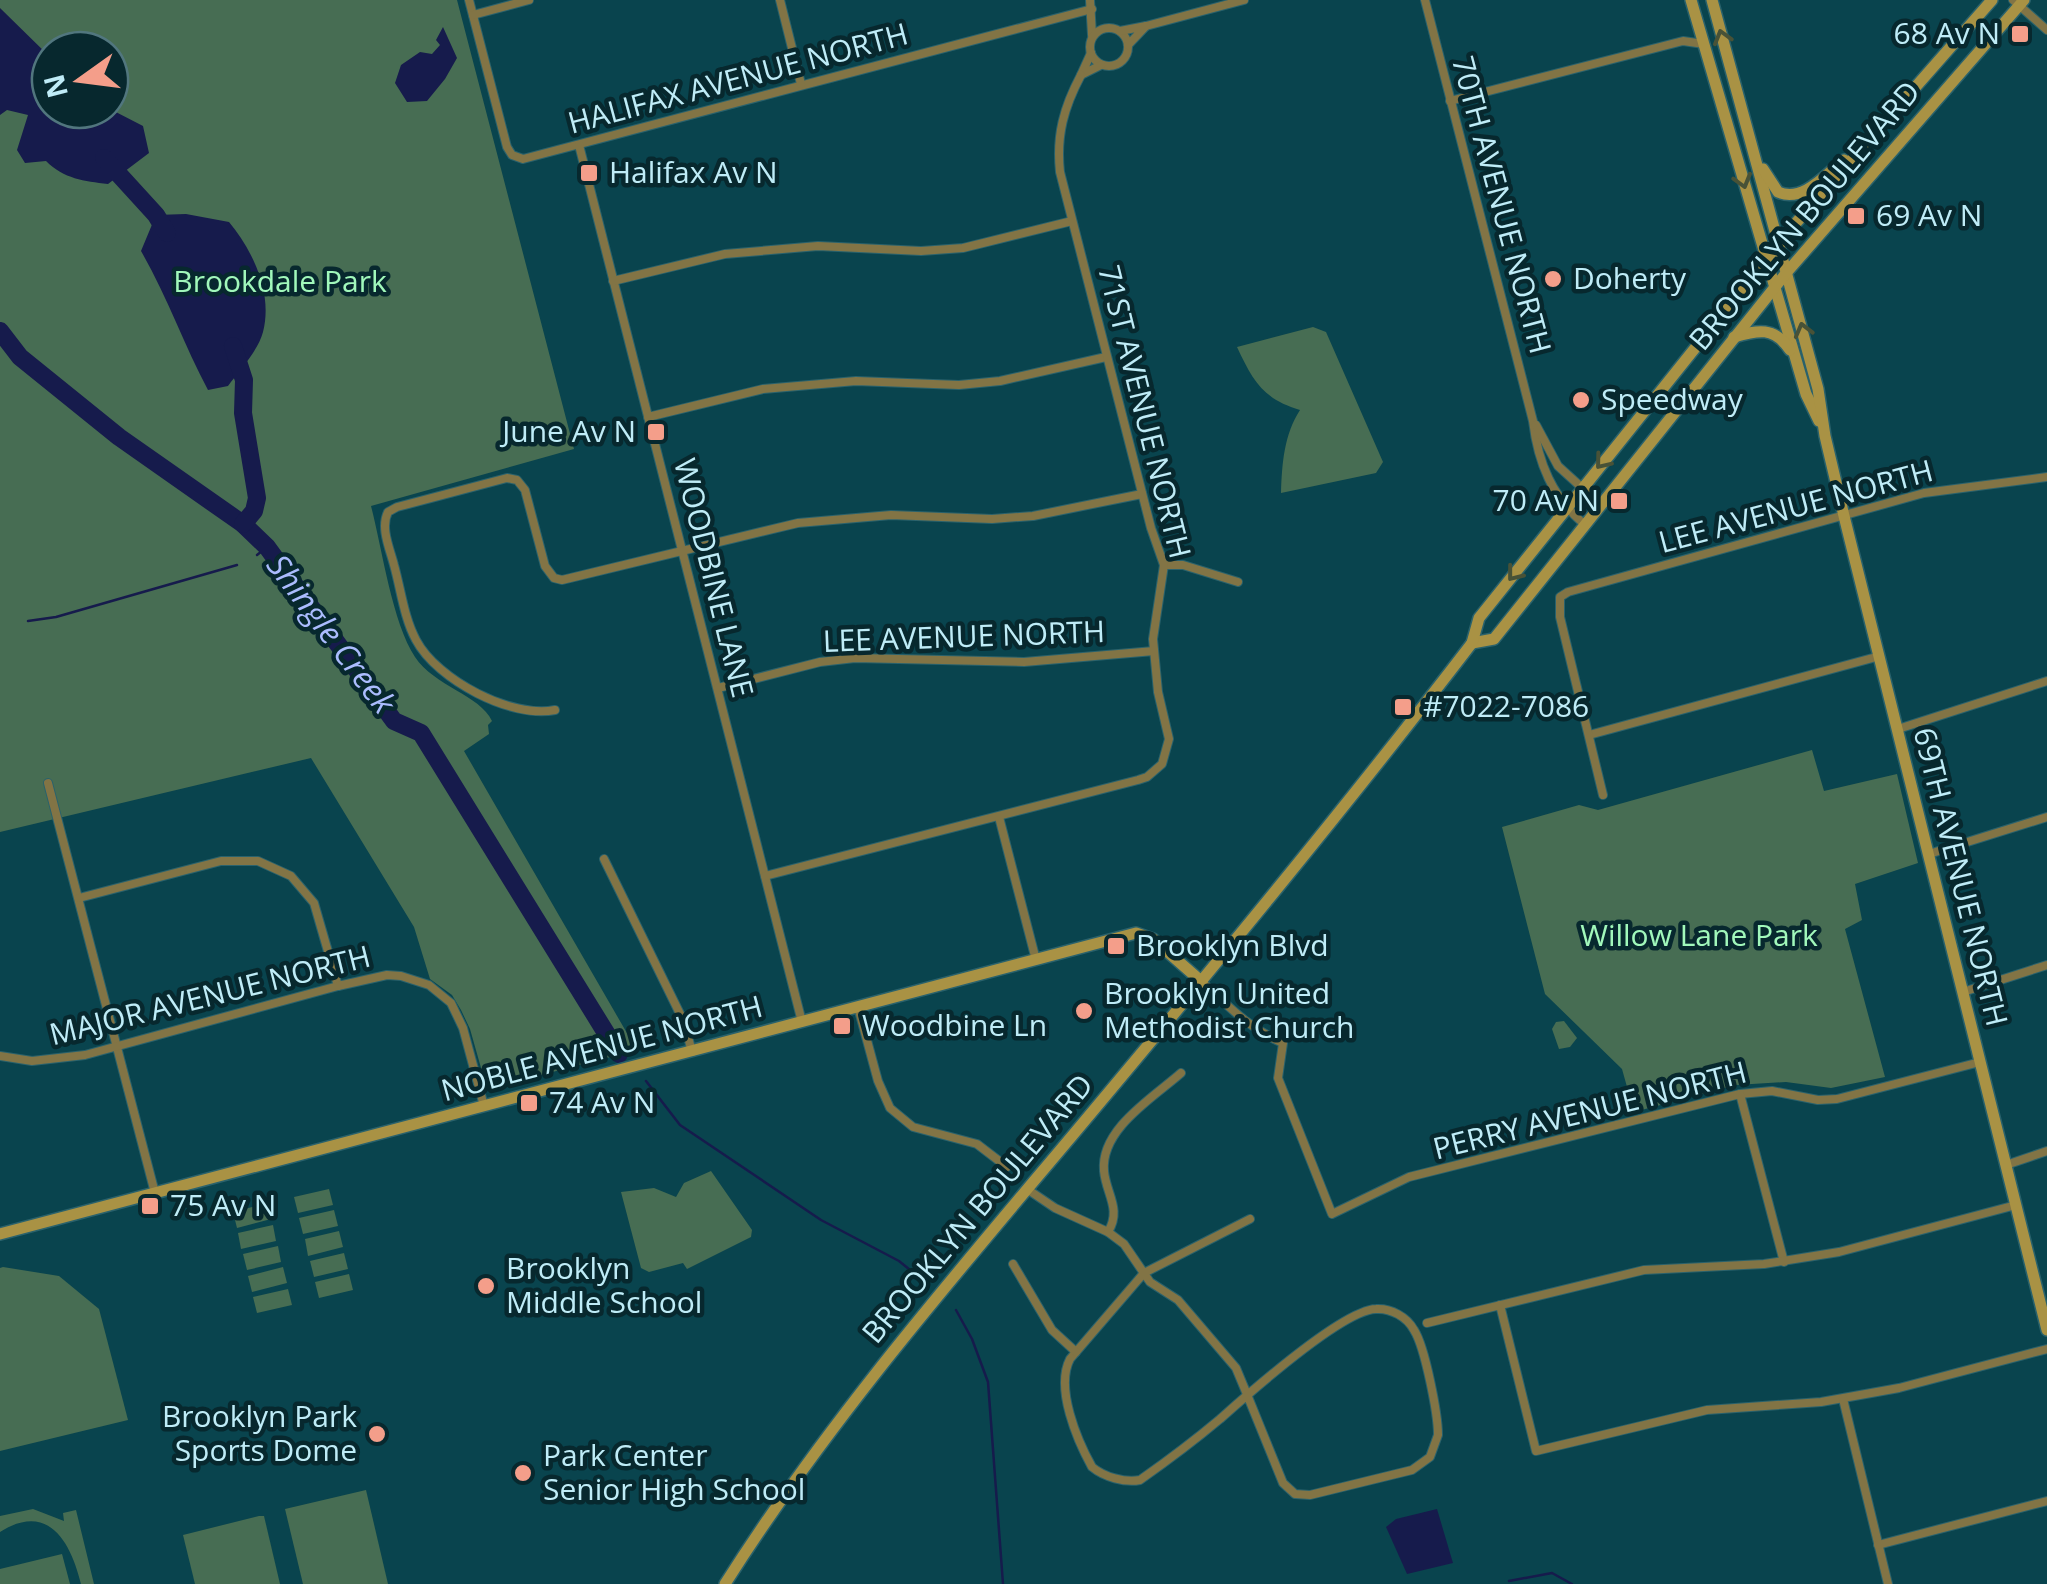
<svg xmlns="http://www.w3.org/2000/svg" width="2047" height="1584" viewBox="0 0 2047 1584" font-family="'Open Sans',sans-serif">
  <rect width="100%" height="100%" fill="#09444e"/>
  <g fill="#476d53" fill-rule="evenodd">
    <path d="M 0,0 L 457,0 L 574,449 L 371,506 C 382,548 392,622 415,657 C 434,686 480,695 492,721 L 488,725 L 489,734 L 464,751 L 635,1047 L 621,1051 L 622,1054 L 487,1089 L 470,1029 L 461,1010 L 452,995 L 430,979 L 414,927 L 311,758 L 0,832 ZM 50,50 L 110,50 L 110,110 L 50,110 Z"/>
    <path d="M 1313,327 L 1326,332 L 1383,462 L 1376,473 L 1281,493 C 1282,463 1284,435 1300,410 C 1263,399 1253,381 1237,347 Z"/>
    <polygon points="1812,750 1824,791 1897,774 1918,863 1855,884 1862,920 1845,929 1885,1077 1831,1088 1786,1082 1736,1085 1634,1112 1622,1069 1545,994 1502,827 1579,805 1598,810"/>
    <polygon points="1564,1021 1577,1038 1570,1047 1559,1049 1552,1029 1556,1022"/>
    <polygon points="711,1171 752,1230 751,1237 687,1269 683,1263 649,1272 641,1268 621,1192 654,1188 676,1197 684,1183"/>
    <polygon points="329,1189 333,1205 298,1213 294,1197"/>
    <polygon points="267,1203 271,1219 237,1228 233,1212"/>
    <polygon points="334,1210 338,1226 303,1234 299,1218"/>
    <polygon points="273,1225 276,1241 241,1249 238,1233"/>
    <polygon points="339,1231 343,1247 308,1256 305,1239"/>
    <polygon points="278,1246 281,1262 247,1270 243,1254"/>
    <polygon points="344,1253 348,1269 314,1277 310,1261"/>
    <polygon points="3,1267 59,1276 99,1309 128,1420 0,1451 0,1268"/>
    <polygon points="283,1267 287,1283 252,1292 248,1276"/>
    <polygon points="349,1274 353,1290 319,1298 315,1282"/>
    <polygon points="288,1289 292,1305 257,1313 253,1297"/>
    <polygon points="366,1490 388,1584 303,1584 285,1509"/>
    <path d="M 33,1509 L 64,1521 L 63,1513 L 76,1510 L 94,1584 L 81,1584 C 71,1543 49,1501 0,1532 L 0,1516 Z"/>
    <polygon points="259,1516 264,1516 280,1584 195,1584 183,1535"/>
    <polygon points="62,1554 70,1584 0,1584 0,1569"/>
  </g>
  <g fill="#161b4c">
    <path d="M 0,8 L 50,57 L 50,110 L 110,109 L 143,126 L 149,153 L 108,184 C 84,181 64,179 46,161 L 25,163 L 17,150 L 28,115 L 7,110 L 0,115 Z"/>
    <polygon points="443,27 457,58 445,79 427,101 407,102 395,83 401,65 420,52 432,54 440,45 436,40"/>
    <path d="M 186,214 L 229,222 C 253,251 273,293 263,332 C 258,351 239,371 228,386 L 208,390 C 184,345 167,296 141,251 L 156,215 Z"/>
    <polygon points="1437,1509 1453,1563 1407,1574 1386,1527 1396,1519"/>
  </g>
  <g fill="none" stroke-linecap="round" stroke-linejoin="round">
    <g stroke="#161b4c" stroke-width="2.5">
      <polyline points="257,555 267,547"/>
      <polyline points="28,621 56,617 237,565"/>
      <polyline points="646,1081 680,1125 821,1220 899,1261 920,1278"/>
      <polyline points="956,1310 972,1339 988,1382 1003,1584"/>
      <polyline points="1509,1581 1552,1573 1572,1584"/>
    </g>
    <g stroke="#161b4c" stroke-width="18">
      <polyline points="104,158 156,215 167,233"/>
      <polyline points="0,331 20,357 119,437 243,524 267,547 394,721 421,733 619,1054"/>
      <polyline points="233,346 244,380 243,413 257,498 254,511 243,524"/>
    </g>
    <defs>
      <g id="street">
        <polyline points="469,0 507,147 512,155 523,159 1092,9"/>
        <polyline points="780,0 801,84"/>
        <polyline points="1090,0 1092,35"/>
        <path d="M 1425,0 L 1533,421 C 1538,463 1552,497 1585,525"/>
        <polyline points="2013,0 2047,30"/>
        <polyline points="473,15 529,0"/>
        <polyline points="1146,26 1244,0"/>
        <circle cx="1109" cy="47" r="19"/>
        <polyline points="1120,31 1146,26 1128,45"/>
        <polyline points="1091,53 1081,75 1101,65"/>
        <polyline points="1450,101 1683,41 1704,44"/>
        <polyline points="579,145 802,1022"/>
        <polyline points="613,281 725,254 818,246 921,251 963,248 1072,221"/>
        <polyline points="648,417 763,389 856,381 959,385 1000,381 1106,357"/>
        <polyline points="1536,425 1558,466 1601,505"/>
        <polyline points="1164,565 1183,565 1238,582"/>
        <polyline points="718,688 820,662 855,658 1024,662 1154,651"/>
        <path d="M 555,710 C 512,719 437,680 416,640 C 404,618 401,590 394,565 C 390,549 380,528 388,512 L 397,507 L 507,478 L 517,480 L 525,490 L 545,566 L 554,578 L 562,580 L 798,523 L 891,515 L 992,519 L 1033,516 L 1142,494"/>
        <polyline points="1898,729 2047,681"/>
        <polyline points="1589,735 1880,656"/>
        <polyline points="48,783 155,1193"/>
        <polyline points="1603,795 1560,617 1560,597 1568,592 1924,493 2047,477"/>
        <polyline points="999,817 1036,960"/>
        <polyline points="1929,854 2047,817"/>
        <polyline points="604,859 684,1022 692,1052"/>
        <path d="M 765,876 L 1138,780 L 1147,777 L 1162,764 L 1169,739 L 1158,692 L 1153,639 L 1164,565 L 1151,528 L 1060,172 C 1056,135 1064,107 1081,75"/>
        <polyline points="79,898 221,861 258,861 291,876 314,903 338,986"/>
        <path d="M 1202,982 C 1228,1006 1250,1029 1283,1043 L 1278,1078 L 1332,1214 L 1409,1177 L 1740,1094 L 1772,1091 L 1818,1100 L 1837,1099 L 1980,1062"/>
        <polyline points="1963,992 2047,965"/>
        <polyline points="858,1007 878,1081 890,1108 913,1127 977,1144 1007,1167"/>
        <polyline points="0,1056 32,1061 85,1055 338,986 387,975 401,976 429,985 451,1003 463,1028 484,1106"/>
        <polyline points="1740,1094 1784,1262"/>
        <polyline points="2006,1165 2047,1151"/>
        <path d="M 1027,1189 L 1055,1208 L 1108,1232 L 1124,1244 L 1150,1282 L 1178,1300 L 1236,1368 L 1246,1392 L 1283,1483 L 1295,1494 L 1310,1495 L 1412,1470 L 1430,1457 L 1438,1435 C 1438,1414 1425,1347 1414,1330 C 1407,1317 1391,1308 1376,1309 C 1342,1310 1247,1395 1220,1419 C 1195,1440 1167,1461 1140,1480 C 1125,1483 1104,1477 1092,1467 C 1077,1440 1055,1388 1070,1359 L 1144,1273 L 1250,1219"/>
        <path d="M 1108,1232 C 1122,1209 1106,1194 1104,1171 C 1100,1129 1154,1097 1181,1073"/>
        <polyline points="1013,1264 1052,1330 1076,1352"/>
        <polyline points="1500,1305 1536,1451 1707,1410 1821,1402 1899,1388 2047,1349"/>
        <polyline points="1427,1323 1644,1270 1764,1264 1839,1252 2016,1205"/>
        <polyline points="1843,1399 1888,1584"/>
        <polyline points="1878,1545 2047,1501"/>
      </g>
      <g id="secondary">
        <polyline points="1691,0 1806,394 1819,421"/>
        <polyline points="1712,0 1818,389 1825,436 1844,516 2047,1330"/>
        <path d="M 1763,169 L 1778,192 C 1803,203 1825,175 1844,160"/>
        <path d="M 1734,337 C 1758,330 1774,326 1790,350"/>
        <polyline points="1472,643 1494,639 1787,272 2024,0"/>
        <polyline points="0,1234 1136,933 1153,939 1202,982"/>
        <path d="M 725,1584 C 827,1423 950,1281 1072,1136 C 1208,974 1343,811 1472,643 L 1479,618 L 1788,232 L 1992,0"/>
      </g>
    </defs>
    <use href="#street" stroke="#2a626c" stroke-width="10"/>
    <use href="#secondary" stroke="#2a626c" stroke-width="14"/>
    <use href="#street" stroke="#827445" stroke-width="8"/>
    <use href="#secondary" stroke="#a99244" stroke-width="11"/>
  </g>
  <defs><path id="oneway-chevron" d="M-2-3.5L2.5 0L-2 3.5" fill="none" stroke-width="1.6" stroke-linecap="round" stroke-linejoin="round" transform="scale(2.5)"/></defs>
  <g stroke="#485237">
    <use href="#oneway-chevron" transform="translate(1722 37) rotate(-106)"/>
    <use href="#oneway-chevron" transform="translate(1743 181) rotate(74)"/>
    <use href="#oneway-chevron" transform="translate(1803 330) rotate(-105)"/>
    <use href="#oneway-chevron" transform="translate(1602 462) rotate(129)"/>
    <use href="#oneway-chevron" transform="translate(1514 574) rotate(128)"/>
  </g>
  <g fill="#f49e8a" stroke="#07282e" stroke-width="4">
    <rect x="2010" y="24" width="20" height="20" rx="5"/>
    <rect x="579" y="163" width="20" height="20" rx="5"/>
    <rect x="1846" y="206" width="20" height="20" rx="5"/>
    <circle cx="1553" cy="279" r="10"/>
    <circle cx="1581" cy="400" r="10"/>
    <rect x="646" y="422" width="20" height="20" rx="5"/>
    <rect x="1609" y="491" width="20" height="20" rx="5"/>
    <rect x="1393" y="697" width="20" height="20" rx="5"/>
    <rect x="1106" y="936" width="20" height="20" rx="5"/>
    <circle cx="1084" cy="1011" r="10"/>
    <rect x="832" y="1016" width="20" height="20" rx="5"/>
    <rect x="519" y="1093" width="20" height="20" rx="5"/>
    <rect x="140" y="1196" width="20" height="20" rx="5"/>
    <circle cx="486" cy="1286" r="10"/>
    <circle cx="377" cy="1434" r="10"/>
    <circle cx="523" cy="1473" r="10"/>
  </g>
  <g text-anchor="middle" stroke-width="9" stroke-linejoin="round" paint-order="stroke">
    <g font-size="30" fill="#bfecf7" stroke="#07282e" text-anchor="start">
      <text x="2000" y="44" text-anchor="end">68 Av N</text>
      <text x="609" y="183">Halifax Av N</text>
      <text x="1876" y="226">69 Av N</text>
      <text x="1573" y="289">Doherty</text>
      <text x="1601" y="410">Speedway</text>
      <text x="636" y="442" text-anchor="end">June Av N</text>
      <text x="1599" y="511" text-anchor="end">70 Av N</text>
      <text x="1423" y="717">#7022-7086</text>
      <text x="1136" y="956">Brooklyn Blvd</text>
      <text x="1104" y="1004">Brooklyn United<tspan x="1104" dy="34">Methodist Church</tspan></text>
      <text x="862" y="1036">Woodbine Ln</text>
      <text x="549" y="1113">74 Av N</text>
      <text x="170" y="1216">75 Av N</text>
      <text x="506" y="1279">Brooklyn<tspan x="506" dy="34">Middle School</tspan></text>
      <text x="357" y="1427" text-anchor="end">Brooklyn Park<tspan x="357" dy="34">Sports Dome</tspan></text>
      <text x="543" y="1466">Park Center<tspan x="543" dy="34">Senior High School</tspan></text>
    </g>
    <g font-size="30" fill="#bfecf7" stroke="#07282e">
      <text transform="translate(738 79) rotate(-15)" y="10">HALIFAX AVENUE NORTH</text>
      <text transform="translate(1501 205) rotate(75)" y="10">70TH AVENUE NORTH</text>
      <text transform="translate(1805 216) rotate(-50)" y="10">BROOKLYN BOULEVARD</text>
      <text transform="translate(1144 412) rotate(76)" y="10">71ST AVENUE NORTH</text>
      <text transform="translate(1796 507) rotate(-15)" y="10">LEE AVENUE NORTH</text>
      <text transform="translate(713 578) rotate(76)" y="10">WOODBINE LANE</text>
      <text transform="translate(964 637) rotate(-2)" y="10">LEE AVENUE NORTH</text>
      <text transform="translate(1960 877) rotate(76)" y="10">69TH AVENUE NORTH</text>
      <text transform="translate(210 996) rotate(-14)" y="10">MAJOR AVENUE NORTH</text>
      <text transform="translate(602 1049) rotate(-15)" y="10">NOBLE AVENUE NORTH</text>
      <text transform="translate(1590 1111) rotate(-14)" y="10">PERRY AVENUE NORTH</text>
      <text transform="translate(978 1209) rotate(-50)" y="10">BROOKLYN BOULEVARD</text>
    </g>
    <g font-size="30" fill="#a1f8bb" stroke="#07282e">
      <text x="280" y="292">Brookdale Park</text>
      <text x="1699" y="946">Willow Lane Park</text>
    </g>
    <g font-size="32" font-style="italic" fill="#abbcfe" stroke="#07282e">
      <text transform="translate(331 634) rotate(53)" y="11">Shingle Creek</text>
    </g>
  </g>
  <g transform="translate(80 80) rotate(256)"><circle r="48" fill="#07282e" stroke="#51767e" stroke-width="2.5"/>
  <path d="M0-8L18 38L0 25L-18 38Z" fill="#f49e8a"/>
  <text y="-15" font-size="28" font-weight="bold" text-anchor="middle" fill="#bfecf7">N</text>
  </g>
</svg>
